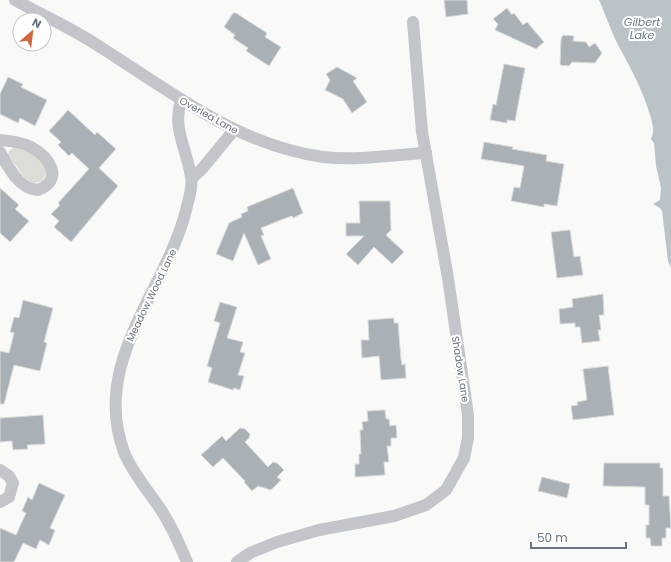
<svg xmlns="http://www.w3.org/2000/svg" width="671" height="562" viewBox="0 0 671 562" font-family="Poppins,sans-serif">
  <rect width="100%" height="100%" fill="#f9f9f8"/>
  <path fill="#d9ded7" d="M 13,148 C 27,149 43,158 47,173 L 42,181 L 33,183 L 25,178 L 8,155 L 9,151 Z"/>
  <path fill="#bac4c8" d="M 599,0 L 671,0 L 671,268 L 668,261 L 662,211 L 660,208 L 653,204 L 660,200 L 661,188 L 656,166 L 654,143 L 651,139 C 652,136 654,131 653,127 C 648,102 635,76 623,54 C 613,37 607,18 599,0 Z"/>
  <g fill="#a9b0b6" stroke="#dbdbda">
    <polygon points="444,0 467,0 468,14 446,17"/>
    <polygon points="507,8 512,15 514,13 523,25 527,22 544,42 536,49 495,30 498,24 493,19"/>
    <polygon points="233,13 236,13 267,33 265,37 281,47 269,66 246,51 248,48 233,38 235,35 224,27"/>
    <polygon points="563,35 574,36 573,41 586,42 589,47 595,43 602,53 595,63 572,62 569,66 560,65 561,39"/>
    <polygon points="504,64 525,68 515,121 507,120 507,123 490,120 493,104 496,105"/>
    <polygon points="337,67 357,78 353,81 367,102 352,113 343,99 325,90 330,80 326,74"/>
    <polygon points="8,77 23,84 21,87 47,100 35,126 20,118 18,123 0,114 0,94"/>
    <polygon points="68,110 95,135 97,132 116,149 99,168 118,186 71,242 54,227 59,221 51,214 60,205 58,203 89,169 72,153 69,156 58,145 61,142 49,131"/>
    <polygon points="484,142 513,147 512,149 547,155 546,161 564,164 557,206 544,204 544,207 511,201 514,187 520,188 524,166 481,159"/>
    <polygon points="0,188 19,205 15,209 29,221 10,242 0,233"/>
    <polygon points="293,188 303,213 293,218 292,216 286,218 261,228 264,235 261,236 271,259 258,265 244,233 233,261 216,254 229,223 242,217 241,214 248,211 247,207"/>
    <polygon points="359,201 390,201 391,230 386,235 404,252 392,264 374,247 358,265 346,254 364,236 346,236 346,223 360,223"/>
    <polygon points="570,230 574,257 580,256 583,275 557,278 551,232"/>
    <polygon points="603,294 604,315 599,315 601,330 598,330 600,341 582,343 580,327 575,327 575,323 560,324 559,309 573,307 572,299"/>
    <polygon points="23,300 53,308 44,342 47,343 40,371 14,365 4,404 0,404 0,351 9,353 14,333 10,332 14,317 19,318"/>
    <polygon points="220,302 237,307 227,338 243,342 240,352 245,353 238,375 244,376 240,390 234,388 233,390 208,382 212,368 207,366 220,323 214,321"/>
    <polygon points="394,318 394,323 398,323 401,359 402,365 405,364 406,378 381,380 379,356 362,358 361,340 369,340 368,320"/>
    <polygon points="608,366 614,415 573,420 571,406 578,405 577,402 587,400 583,369"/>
    <polygon points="385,410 386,419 389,419 390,426 396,425 397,438 391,438 391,446 387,446 389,462 384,462 385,475 355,477 355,464 359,464 359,454 361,454 360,430 363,430 362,422 368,421 367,411"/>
    <polygon points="43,415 45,444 27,445 28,449 13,450 12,441 0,442 0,418"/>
    <polygon points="240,428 245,429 250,434 249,438 245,442 268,467 273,462 277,463 284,470 277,477 281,480 271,490 258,486 252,491 244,482 245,481 223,458 213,467 201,455 222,436 226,441"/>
    <polygon points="604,463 660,463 660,468 663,468 663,496 669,496 671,528 666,528 666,538 662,538 662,546 651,546 650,538 646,538 646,525 649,525 649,505 645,505 645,487 603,486"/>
    <polygon points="542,477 570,484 567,498 538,491"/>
    <polygon points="39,483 65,495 50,528 55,530 49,545 40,540 36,549 23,543 14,562 0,562 0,528 16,535 26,513 22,511 28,497 32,500"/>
  </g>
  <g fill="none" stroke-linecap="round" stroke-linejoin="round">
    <g stroke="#c2c5c9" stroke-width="12">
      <path d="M 15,0 C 42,15 71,28 97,45 C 169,90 236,145 323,157 C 357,161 392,155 426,153"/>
      <path d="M 181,100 C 172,129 187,149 191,177 C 193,186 189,198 187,206 C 168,290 90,360 124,452 C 132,473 151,494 163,513 C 173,529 180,545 187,562"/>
      <path d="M 0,140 C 10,141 22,142 31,147 C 49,157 65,179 38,190 C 19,189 8,167 0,152"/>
      <polyline points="192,178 202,169 234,130"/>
      <polyline points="0,470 9,476 13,483 9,497 0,502"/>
      <polyline points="237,562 250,553 277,542 319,530 394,516 426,505 446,490 464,458 468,438 468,415 448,278 422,132 413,22"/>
    </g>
  </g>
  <g text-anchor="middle" stroke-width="4" stroke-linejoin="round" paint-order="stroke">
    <g font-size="10" fill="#67747f" stroke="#fff">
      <text transform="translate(209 115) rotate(29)" y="4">Overlea Lane</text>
      <text transform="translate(151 295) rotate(-64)" y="4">Meadow Wood Lane</text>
      <text transform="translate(461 369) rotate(81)" y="4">Shadow Lane</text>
    </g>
    <g font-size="11" font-style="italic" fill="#677980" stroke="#fff">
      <text x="642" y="26">Gilbert<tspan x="642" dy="13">Lake</tspan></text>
    </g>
  </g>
  <g transform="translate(32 32) rotate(28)"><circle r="19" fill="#ffffff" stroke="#c2c7cc"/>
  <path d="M0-3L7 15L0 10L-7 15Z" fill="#d2663f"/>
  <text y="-6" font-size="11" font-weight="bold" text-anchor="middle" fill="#67747f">N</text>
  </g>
  <path d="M531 542v6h95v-6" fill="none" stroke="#67747f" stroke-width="2"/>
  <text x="537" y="542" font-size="12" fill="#67747f" stroke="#ffffff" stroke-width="3" paint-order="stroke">50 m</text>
</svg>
